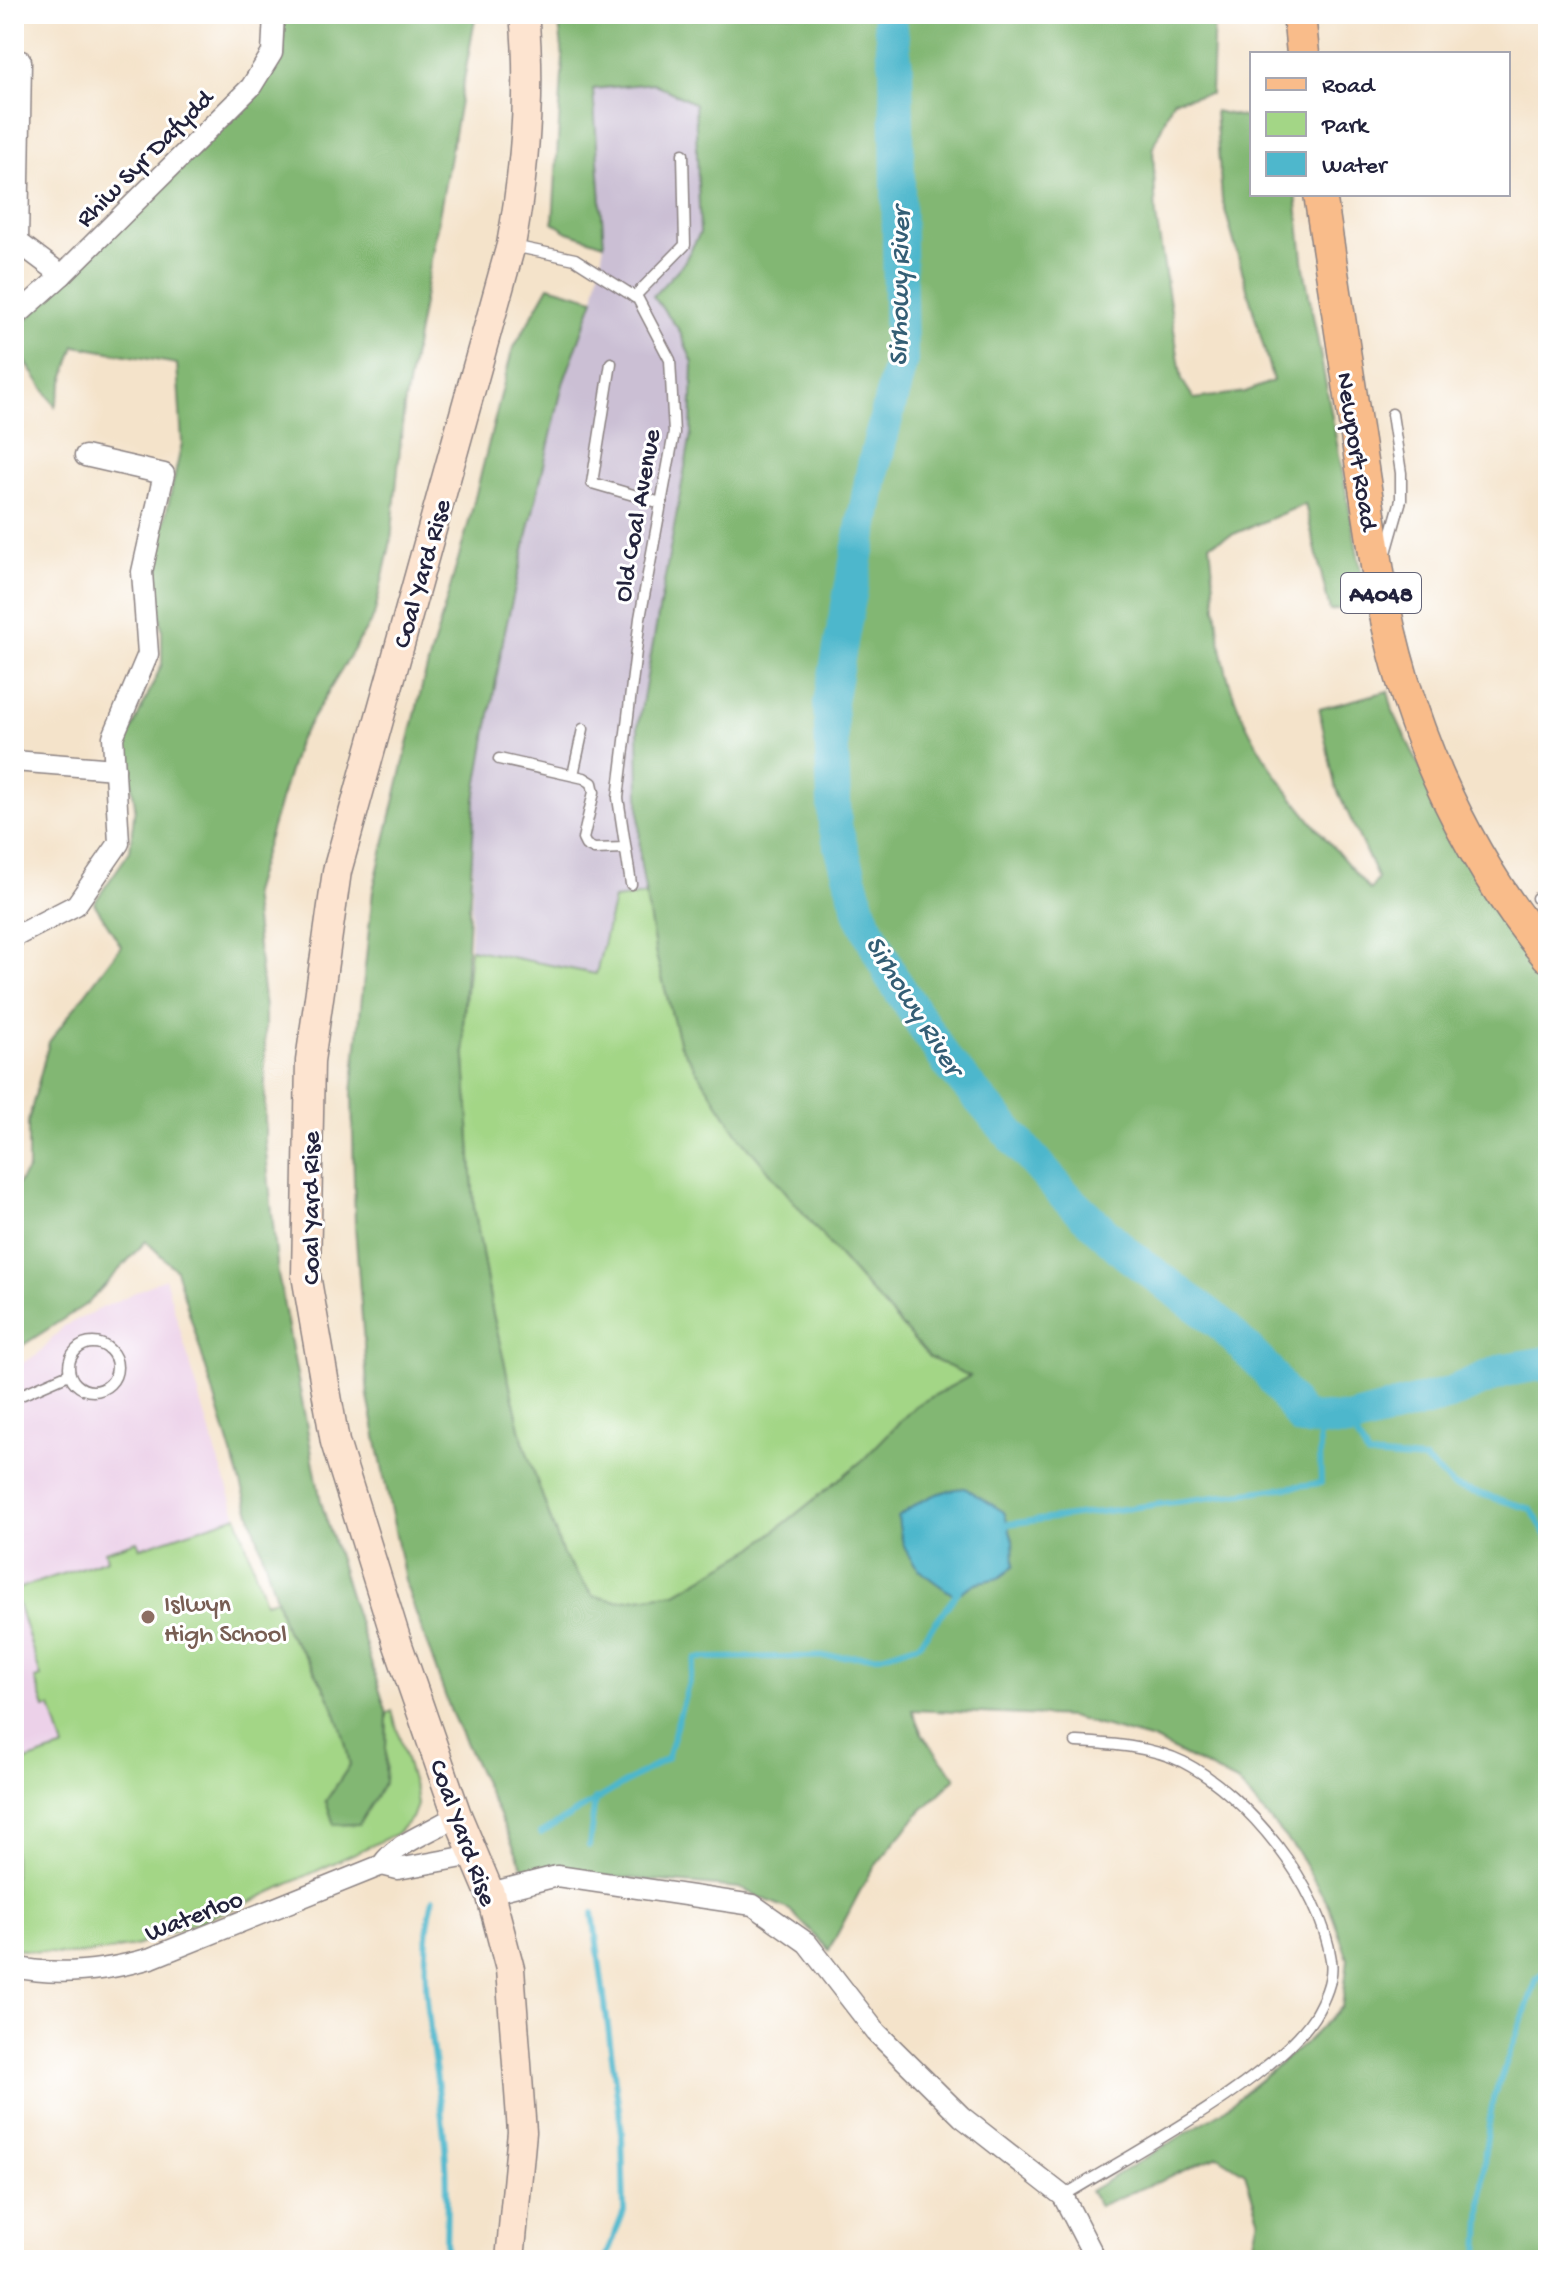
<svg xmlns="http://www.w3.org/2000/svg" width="1562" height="2274" viewBox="0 0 1562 2274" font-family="'Gochi Hand',sans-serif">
  <rect width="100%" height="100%" fill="#fff"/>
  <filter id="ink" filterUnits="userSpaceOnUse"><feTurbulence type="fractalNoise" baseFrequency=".0125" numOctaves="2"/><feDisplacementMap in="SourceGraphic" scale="16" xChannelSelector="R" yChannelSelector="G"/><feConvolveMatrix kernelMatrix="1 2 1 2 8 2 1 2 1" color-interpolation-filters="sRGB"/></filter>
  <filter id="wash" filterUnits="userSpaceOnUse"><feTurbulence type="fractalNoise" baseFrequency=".006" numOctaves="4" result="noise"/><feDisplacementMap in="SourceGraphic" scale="32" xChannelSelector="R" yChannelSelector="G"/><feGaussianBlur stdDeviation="1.8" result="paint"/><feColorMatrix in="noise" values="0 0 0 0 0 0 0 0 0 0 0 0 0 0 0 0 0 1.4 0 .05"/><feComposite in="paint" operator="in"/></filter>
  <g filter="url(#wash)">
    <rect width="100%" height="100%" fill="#f4e3ca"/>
    <polygon fill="#ecd1e9" points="165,1278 214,1446 265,1602 276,1599 14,1943 14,1367 36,1356 64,1326"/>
    <polygon fill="#cbbfd4" points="653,83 695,104 700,233 683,264 653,296 680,330 693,363 691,434 674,521 640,860 646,895 614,899 597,974 470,949 475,798 504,635 563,384 594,299 604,244 593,89"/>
    <g fill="#a3d686" stroke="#627c60" stroke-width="2">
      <polygon points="646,895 656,955 680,1045 839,1256 930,1358 971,1376 915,1406 863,1460 754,1548 676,1593 617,1601 593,1596 563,1555 523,1441 492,1310 474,1207 463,1025 470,949 596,974 614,899"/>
      <polygon points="237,1516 265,1602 276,1599 286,1631 311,1662 343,1724 350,1765 326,1801 385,1782 387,1714 392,1711 415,1791 417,1805 412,1818 396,1834 250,1902 138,1945 108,1951 70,1955 14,1949 14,1765 64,1748 51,1707 45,1708 35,1679 41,1677 14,1590 107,1559 105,1551 137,1541 140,1548"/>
    </g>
    <g fill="#82b773" stroke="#526c57" stroke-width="2">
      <path d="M 283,14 L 476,14 L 404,407 L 391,541 L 374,616 L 298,742 L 252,893 L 265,1009 L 265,1142 L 278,1274 L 321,1502 L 387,1714 L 385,1782 L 359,1824 L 334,1825 L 326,1801 L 350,1765 C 341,1713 320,1672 286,1631 L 176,1270 L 146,1241 L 88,1303 L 14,1351 L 14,1190 L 28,1169 L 28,1122 L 49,1042 L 121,946 L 94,903 L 130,851 L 135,805 L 125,745 L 162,664 L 162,630 L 154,568 L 182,443 L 177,364 L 75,346 L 55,406 L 14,344 L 14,332 L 253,99 L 284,59 Z"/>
      <path d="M 558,14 L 1214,14 L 1211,94 L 1173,100 L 1153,148 L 1156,216 L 1182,380 L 1194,399 L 1245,392 L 1273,381 L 1222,199 L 1215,111 L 1252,119 L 1252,194 L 1296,194 L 1304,268 L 1367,603 L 1330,611 L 1305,504 L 1210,544 C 1216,595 1216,653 1236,701 C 1264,773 1321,832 1370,890 L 1378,879 L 1335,785 L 1319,709 L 1388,691 L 1393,711 C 1439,807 1482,901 1548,984 L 1548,2260 L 1250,2260 L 1259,2218 L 1245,2173 L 1218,2156 L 1099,2206 L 1090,2191 L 1221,2112 L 1304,2044 L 1342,2007 L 1348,1959 L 1329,1906 L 1296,1850 L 1237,1782 L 1153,1740 L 1070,1717 L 912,1710 L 922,1734 L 956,1778 L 921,1811 L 870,1872 L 829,1950 L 790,1910 L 739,1888 L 524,1869 L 451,1712 L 406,1585 L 368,1397 L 355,1226 L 352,1093 L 373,890 L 423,682 L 468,525 L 512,351 L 549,286 L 594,299 L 563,384 L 504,635 L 475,799 L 463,1025 L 474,1207 L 492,1310 L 523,1441 L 563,1555 L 593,1596 L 617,1601 L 676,1593 L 754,1548 L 863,1460 L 915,1406 L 970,1376 L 930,1358 L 839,1256 L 740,1137 L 680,1045 L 656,955 L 640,860 L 638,726 L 691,434 L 693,363 L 679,330 L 653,296 L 683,264 L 700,233 L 695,104 L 653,83 L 593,89 L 604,244 L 568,232 L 553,223 L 563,58 Z"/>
    </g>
    <path fill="#4eb7cc" stroke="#386c84" stroke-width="2" d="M 965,1488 L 1004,1512 L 1013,1540 L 1014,1565 C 999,1581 998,1578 979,1582 C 972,1584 962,1592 955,1596 C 920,1572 902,1562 898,1517 C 919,1501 938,1490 965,1488 Z"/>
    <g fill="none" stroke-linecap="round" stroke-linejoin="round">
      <g stroke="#4eb7cc" stroke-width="6">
        <polyline points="1348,1421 1368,1456 1425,1460 1453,1486 1531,1509 1548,1538"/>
        <polyline points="1005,1528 1008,1524 1321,1483 1319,1419"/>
        <polyline points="541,1833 667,1758 696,1658 881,1656 919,1644 958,1592"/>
        <polyline points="589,1846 595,1799"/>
        <path d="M 433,1899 C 412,1985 442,2075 446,2162 C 448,2194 446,2227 446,2260"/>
        <polyline points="593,1913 622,2133 624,2211 605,2260"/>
        <polyline points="1484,2260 1479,2254 1485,2150 1493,2099 1537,1979 1548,1967"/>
      </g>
      <polyline stroke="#4eb7cc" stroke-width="34" points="889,14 896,67 901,360 874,465 830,702 835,826 861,914 891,976 948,1063 1065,1196 1127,1254 1219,1322 1267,1370 1302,1419 1348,1421 1449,1394 1504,1370 1548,1363"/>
    </g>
  </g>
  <g filter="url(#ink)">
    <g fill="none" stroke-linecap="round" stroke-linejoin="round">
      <defs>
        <g id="lane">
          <polyline points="513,246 575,259 638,299 670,360 674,433 640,618 618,798 631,884"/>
          <polyline points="14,269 26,247"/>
          <polyline points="634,297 685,245 683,154"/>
          <polyline points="611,363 592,483 661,503"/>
          <polyline points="1386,553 1401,500 1401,473 1392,414"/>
          <polyline points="499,759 584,778 592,783 594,792 583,839 586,845 594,849 625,848"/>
          <polyline points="573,775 583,729"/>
          <polyline points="1537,898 1548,911"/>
          <circle cx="93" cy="1367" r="24"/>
          <polyline points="14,1398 69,1374"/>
          <path d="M 1063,2196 C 1131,2154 1272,2081 1314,2017 C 1323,2002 1334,1979 1331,1960 C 1321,1886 1247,1795 1183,1762 C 1150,1746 1111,1744 1076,1742"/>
        </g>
        <g id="street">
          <polyline points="21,61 18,242 62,275"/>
          <polyline points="14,318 62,275 251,87 272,53 274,14"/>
          <polyline points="14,761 115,769"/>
          <polyline points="14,937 76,905 119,843 113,737 148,654 142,572 164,474 85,456"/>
          <polyline points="382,1865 398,1869 474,1855"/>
          <polyline points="490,1893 557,1876 753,1905 807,1943 876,2032 962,2117 1063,2196 1096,2260"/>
          <path d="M 14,1967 C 61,1977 106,1971 151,1958 L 382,1865 C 398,1841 433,1832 457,1815"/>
        </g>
        <path id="secondary" d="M 510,2260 L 522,2132 L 510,1969 L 490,1893 L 457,1815 L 398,1645 L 335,1442 L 306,1275 L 310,1061 L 337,871 L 511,245 C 525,168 532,92 524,14"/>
        <g id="primary">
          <polyline points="1299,14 1303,54"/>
          <path d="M 1320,194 L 1379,579 C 1402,715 1459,849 1548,956"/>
        </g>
      </defs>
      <use href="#lane" stroke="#8b8282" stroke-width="13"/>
      <use href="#street" stroke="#8b8282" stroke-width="23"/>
      <use href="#secondary" stroke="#8b8282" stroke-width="31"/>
      <use href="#primary" stroke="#8b8282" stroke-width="35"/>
      <use href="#lane" stroke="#fff" stroke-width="10"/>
      <use href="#street" stroke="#fff" stroke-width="20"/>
      <use href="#secondary" stroke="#fde4d0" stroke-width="28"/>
      <use href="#primary" stroke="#f9bc8a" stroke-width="32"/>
    </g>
  </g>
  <circle fill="#8d6e63" stroke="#fff" stroke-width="3" cx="148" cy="1617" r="8"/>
  <g text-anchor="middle" stroke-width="6" stroke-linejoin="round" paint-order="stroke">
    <rect fill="#fff" stroke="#646476" stroke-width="2" x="1341" y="573" width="80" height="40" rx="6"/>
    <g font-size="24" font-weight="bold" fill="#22223b">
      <text x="1381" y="601">A4048</text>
    </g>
    <g font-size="26" fill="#22223b" stroke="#fff">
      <text transform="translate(143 157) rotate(-45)" y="9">Rhiw Syr Dafydd</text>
      <text transform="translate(1359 451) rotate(81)" y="9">Newport Road</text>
      <text transform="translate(635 515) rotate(-80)" y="9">Old Coal Avenue</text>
      <text transform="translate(420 573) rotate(-74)" y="9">Coal Yard Rise</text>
      <text transform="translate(309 1208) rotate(-90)" y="9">Coal Yard Rise</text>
      <text transform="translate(465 1832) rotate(70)" y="9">Coal Yard Rise</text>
      <text transform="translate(193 1914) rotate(-21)" y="9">Waterloo</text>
    </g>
    <g font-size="26" fill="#785e54" stroke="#fff" text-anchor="start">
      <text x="164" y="1611">Islwyn<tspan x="164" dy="30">High School</tspan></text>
    </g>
    <g font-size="28" font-style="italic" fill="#345e75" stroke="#fff">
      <text transform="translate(897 287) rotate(-89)" y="10">Sirhowy River</text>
      <text transform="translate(916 1004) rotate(58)" y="10">Sirhowy River</text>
    </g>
  </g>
  <rect width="1562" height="2274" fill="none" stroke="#fff" stroke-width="48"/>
  <rect x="1250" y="52" width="260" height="144" fill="#ffffff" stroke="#a7a7b1" stroke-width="2"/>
  <rect x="1266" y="78" width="40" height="12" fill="#f9bc8a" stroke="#a7a7b1" stroke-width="2"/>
  <text x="1322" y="92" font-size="24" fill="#22223b">Road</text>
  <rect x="1266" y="112" width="40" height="24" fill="#a3d686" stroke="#a7a7b1" stroke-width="2"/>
  <text x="1322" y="132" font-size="24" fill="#22223b">Park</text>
  <rect x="1266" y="152" width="40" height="24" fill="#4eb7cc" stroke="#a7a7b1" stroke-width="2"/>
  <text x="1322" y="172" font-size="24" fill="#22223b">Water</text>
</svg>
